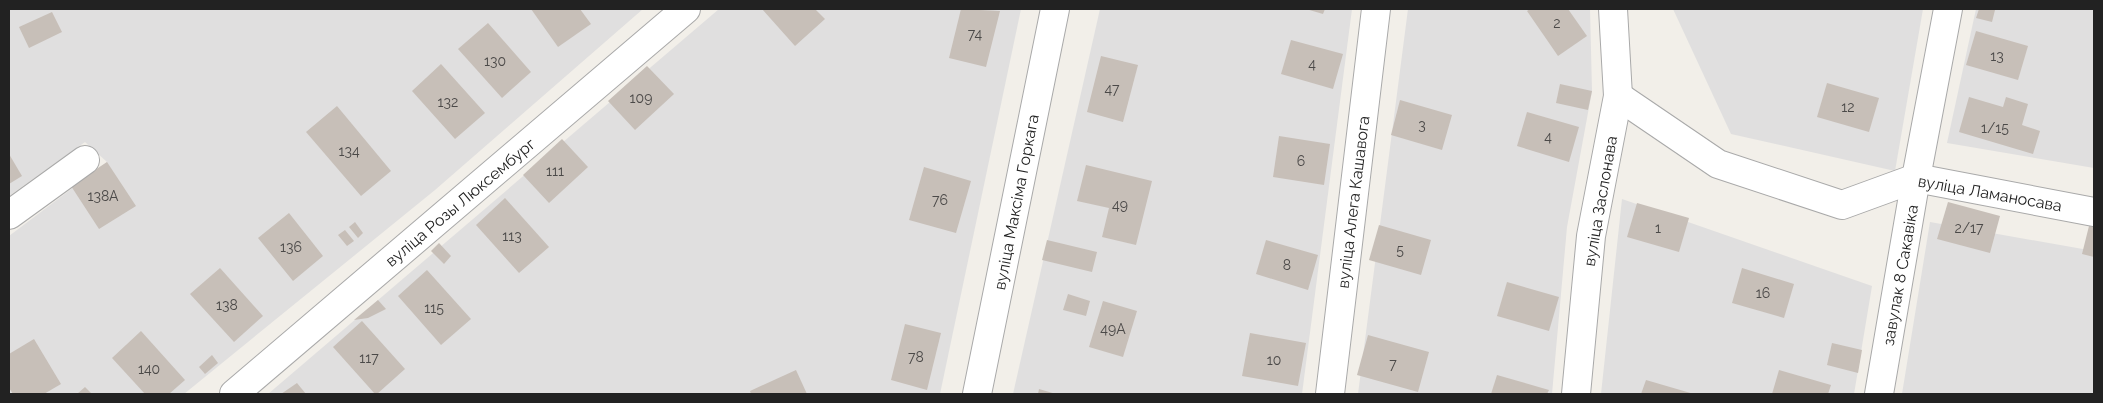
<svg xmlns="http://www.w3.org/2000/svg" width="2103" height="403" viewBox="0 0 2103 403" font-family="Raleway,sans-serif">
  <rect width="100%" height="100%" fill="#f2efe9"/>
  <g fill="#e0dfdf">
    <polygon points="9,9 643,9 435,190 184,394 9,394 9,236 107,162 85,142 9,196"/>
    <polygon points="719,9 1021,9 940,394 268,394"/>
    <polygon points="1100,9 1352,9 1302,394 1013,394"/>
    <polygon points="1408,9 1590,9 1592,91 1567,227 1552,394 1358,394"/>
    <polygon points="1673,9 1923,9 1895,171 1731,134"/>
    <polygon points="1976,9 2094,9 2094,168 1947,143"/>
    <polygon points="1622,199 1872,286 1854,394 1601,394"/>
    <polygon points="1930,222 2094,251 2094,394 1902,394"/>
  </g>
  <g fill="#c7bfb8">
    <polygon points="531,9 580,9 591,24 558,47"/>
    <polygon points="762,9 815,9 825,19 795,46"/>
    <polygon points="961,9 1000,11 986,67 949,58"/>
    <polygon points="1306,9 1325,9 1323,14"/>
    <polygon points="1530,9 1568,9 1587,36 1558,56 1527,11"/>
    <polygon points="1979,9 1995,10 1992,22 1976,18"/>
    <polygon points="52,12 62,32 29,48 19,27"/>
    <polygon points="488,23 531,72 502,98 458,49"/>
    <polygon points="1976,31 2028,46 2018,80 1966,65"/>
    <polygon points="1291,40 1343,54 1333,89 1281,74"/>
    <polygon points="1101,56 1138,65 1123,122 1087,112"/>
    <polygon points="441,64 485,113 455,139 412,91"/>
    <polygon points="647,66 674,94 635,130 608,101"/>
    <polygon points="1827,83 1879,98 1869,132 1817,117"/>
    <polygon points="1560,84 1592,91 1588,110 1556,103"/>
    <polygon points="1969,97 2003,107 2006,97 2028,104 2022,125 2040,131 2033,154 1959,132"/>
    <polygon points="1400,100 1452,115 1442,150 1391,135"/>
    <polygon points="337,106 391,171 361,196 306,132"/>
    <polygon points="1527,112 1579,127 1569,162 1517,146"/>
    <polygon points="1279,136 1330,144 1324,185 1273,177"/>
    <polygon points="562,139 588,167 549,203 523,175"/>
    <polygon points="9,154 22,176 9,184"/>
    <polygon points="107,162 136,206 99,229 71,186"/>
    <polygon points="1086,165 1152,181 1136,245 1102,237 1109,208 1077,201"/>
    <polygon points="924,167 971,181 956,233 909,220"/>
    <polygon points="505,198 549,247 519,273 476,225"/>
    <polygon points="1948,202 2000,216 1990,253 1937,239"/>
    <polygon points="1637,203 1689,218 1679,252 1627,237"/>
    <polygon points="289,213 323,256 293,281 258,238"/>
    <polygon points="355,222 363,233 358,238 349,227"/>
    <polygon points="1379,225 1431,240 1421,275 1369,260"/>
    <polygon points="2089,226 2094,227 2094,257 2082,254"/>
    <polygon points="345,230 354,241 347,246 338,235"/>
    <polygon points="1047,240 1097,252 1092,272 1042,260"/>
    <polygon points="1266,240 1318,255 1308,290 1256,274"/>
    <polygon points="439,243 451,256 444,264 431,251"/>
    <polygon points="220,268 263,316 234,342 190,294"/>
    <polygon points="1742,268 1794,284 1784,318 1732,303"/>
    <polygon points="427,270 471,319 441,345 398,296"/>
    <polygon points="1507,282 1559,297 1549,331 1497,316"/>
    <polygon points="1068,294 1090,301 1086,316 1063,310"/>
    <polygon points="378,300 386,309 368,318 354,320"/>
    <polygon points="1103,301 1137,311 1123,357 1089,347"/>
    <polygon points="362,321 405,369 377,394 375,394 333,347"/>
    <polygon points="905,324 941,333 927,390 891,380"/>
    <polygon points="141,331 185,380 169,394 145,394 112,358"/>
    <polygon points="1250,333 1306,343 1298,386 1242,376"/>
    <polygon points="1368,335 1429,352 1418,392 1357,375"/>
    <polygon points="34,339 61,384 44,394 13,394 9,388 9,354"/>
    <polygon points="1832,343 1862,350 1858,373 1827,365"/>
    <polygon points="212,355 218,363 205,374 199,367"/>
    <polygon points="796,370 807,394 751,394 750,391"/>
    <polygon points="1779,370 1831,385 1828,394 1772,394"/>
    <polygon points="1497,375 1549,390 1547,394 1491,394"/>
    <polygon points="1646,380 1694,394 1641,394"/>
    <polygon points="297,383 306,394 281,394"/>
    <polygon points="85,387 92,394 77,394"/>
    <polygon points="1039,389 1056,394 1038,394"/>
  </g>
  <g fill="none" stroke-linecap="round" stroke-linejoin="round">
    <defs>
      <g id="minor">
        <polyline points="1618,96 1718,164 1842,205 1916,178 2094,212"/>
        <polyline points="9,215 85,160"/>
        <polyline points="234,394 686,9"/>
        <polyline points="977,394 1055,9"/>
        <polyline points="1330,394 1376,9"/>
        <polyline points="1576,394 1591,236 1618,96 1613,9"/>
        <polyline points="1879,394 1916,178 1948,9"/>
      </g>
    </defs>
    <use href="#minor" stroke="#a9a9a9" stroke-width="30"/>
    <use href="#minor" stroke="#fff" stroke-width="28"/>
  </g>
  <g text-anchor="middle" stroke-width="5" stroke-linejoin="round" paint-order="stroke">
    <g font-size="14" fill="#4b4948">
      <text x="1557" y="28">2</text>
      <text x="975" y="39">74</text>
      <text x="1997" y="61">13</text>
      <text x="495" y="66">130</text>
      <text x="1312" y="69">4</text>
      <text x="1112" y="94">47</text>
      <text x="641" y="103">109</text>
      <text x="448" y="107">132</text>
      <text x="1848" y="112">12</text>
      <text x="1422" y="130">3</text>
      <text x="1995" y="133">1/15</text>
      <text x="1548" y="142">4</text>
      <text x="349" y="156">134</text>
      <text x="1301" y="166">6</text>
      <text x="555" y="176">111</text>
      <text x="103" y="201">138А</text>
      <text x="940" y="205">76</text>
      <text x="1120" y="210">49</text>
      <text x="1658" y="233">1</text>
      <text x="1969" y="233">2/17</text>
      <text x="512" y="241">113</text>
      <text x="291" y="252">136</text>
      <text x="1400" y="255">5</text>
      <text x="1287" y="270">8</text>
      <text x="1763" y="298">16</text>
      <text x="227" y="310">138</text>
      <text x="434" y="313">115</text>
      <text x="1113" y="334">49А</text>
      <text x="916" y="362">78</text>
      <text x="369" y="363">117</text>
      <text x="1274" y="365">10</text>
      <text x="1393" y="369">7</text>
      <text x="149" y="374">140</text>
    </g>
    <g font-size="16" fill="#222" stroke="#fff">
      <text transform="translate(1990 193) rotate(10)" y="6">вуліца Ламаносава</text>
      <text transform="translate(1600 201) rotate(-80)" y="6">вуліца Заслонава</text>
      <text transform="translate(460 202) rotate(-40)" y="6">вуліца Розы Люксембург</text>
      <text transform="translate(1016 202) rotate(-79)" y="6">вуліца Максіма Горкага</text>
      <text transform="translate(1353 202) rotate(-83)" y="6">вуліца Алега Кашавога</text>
      <text transform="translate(1900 275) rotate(-80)" y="6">завулак 8 Сакавіка</text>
    </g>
  </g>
  <rect width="2103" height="403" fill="none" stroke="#222222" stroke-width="20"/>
</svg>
